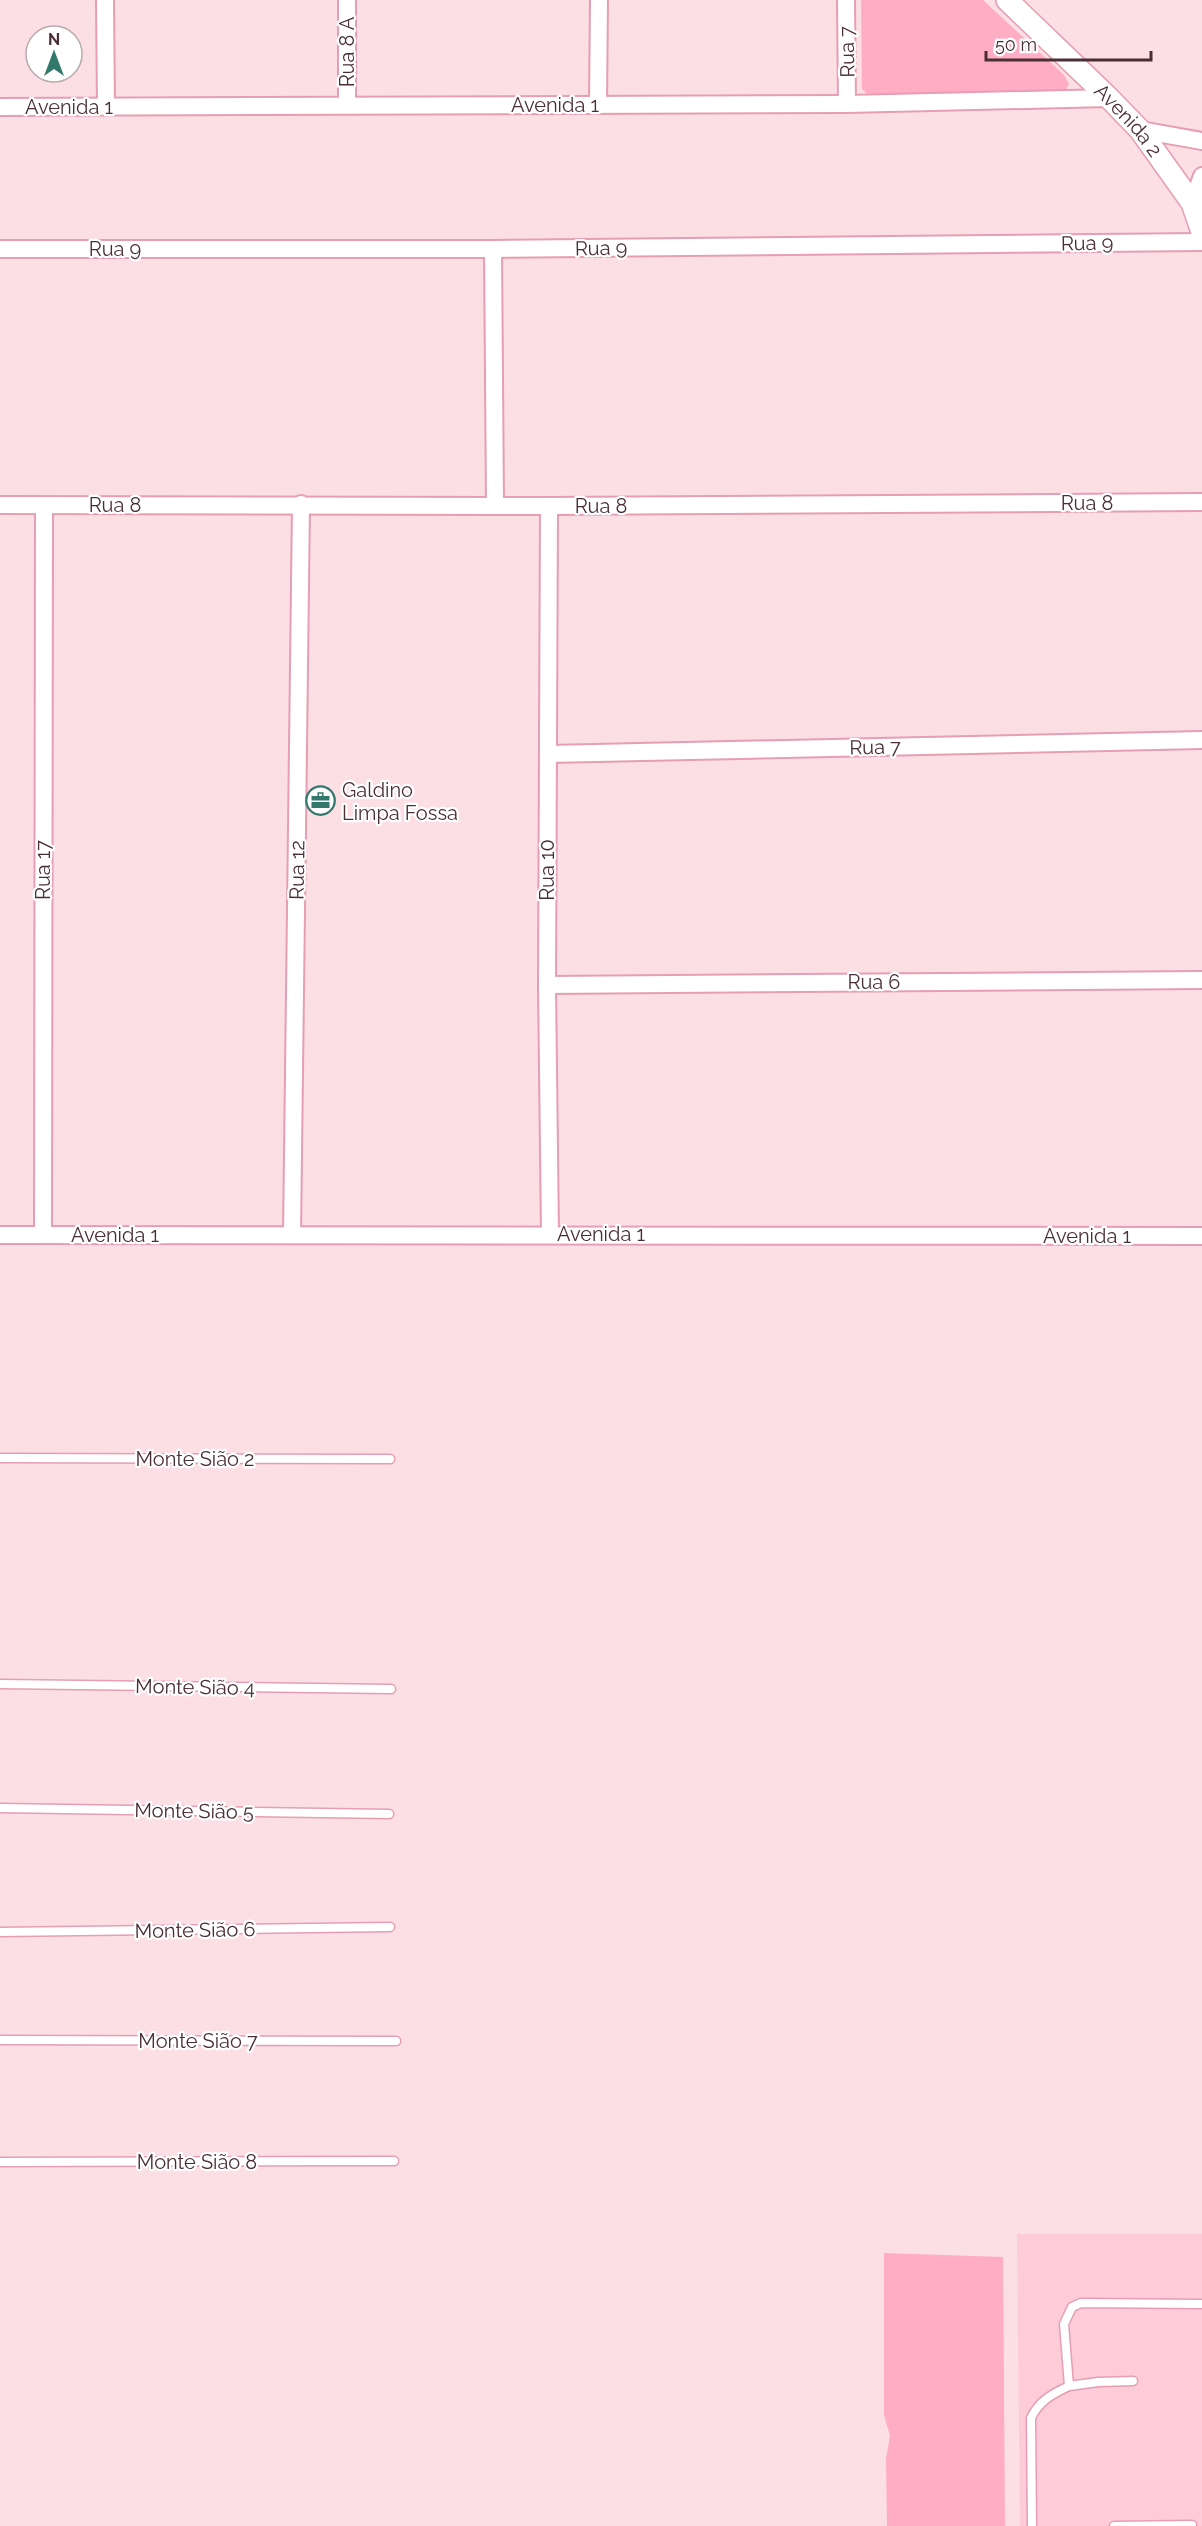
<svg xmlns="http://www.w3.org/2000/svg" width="1202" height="2526" viewBox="0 0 1202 2526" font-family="Raleway,sans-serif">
  <rect width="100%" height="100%" fill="#fcdee5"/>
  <polygon fill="#feccd9" points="1017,2234 1202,2234 1202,2526 1020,2526"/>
  <g fill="#feadc4">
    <polygon points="861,0 983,0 1064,75 1069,84 1063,96 873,100 862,89"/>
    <polygon points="884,2253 1003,2257 1005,2526 887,2526 886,2458 890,2436 884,2415"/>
  </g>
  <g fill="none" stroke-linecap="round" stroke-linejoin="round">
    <defs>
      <g id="service">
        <polyline points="0,1458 390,1459"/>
        <polyline points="0,1684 391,1689"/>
        <polyline points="0,1808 389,1814"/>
        <polyline points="0,1932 390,1927"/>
        <polyline points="0,2040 396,2041"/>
        <polyline points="0,2162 394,2161"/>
        <polyline points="1133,2381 1098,2382 1069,2386 1064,2324 1072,2307 1081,2303 1202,2304"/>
        <path d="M 1032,2526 L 1031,2418 C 1039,2401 1052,2394 1069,2386"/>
        <polyline points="1114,2526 1192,2525"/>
      </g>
      <g id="minor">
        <polyline points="105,0 106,106"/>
        <polyline points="846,0 847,104"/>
        <polyline points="347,105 347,0"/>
        <polyline points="598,105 599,0"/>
        <polyline points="0,107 847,104 1109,98"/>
        <polyline points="1140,130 1202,141"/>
        <polyline points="1192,203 1202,176"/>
        <polyline points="0,249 493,249 1202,242"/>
        <polyline points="493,249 495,504"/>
        <polyline points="0,505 549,506 1202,502"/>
        <polyline points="549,506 547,985 550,1234"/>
        <polyline points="548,754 1202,740"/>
        <polyline points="547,985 1202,980"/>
        <polyline points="0,1235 1202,1236"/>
        <polyline points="43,1235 44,506"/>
        <polyline points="292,1235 301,504"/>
      </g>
      <g id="tertiary">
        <path id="s1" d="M 1007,0 L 1109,98 L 1140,130 L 1192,203 L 1202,232"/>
      </g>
    </defs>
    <use href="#service" stroke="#e59eb3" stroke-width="11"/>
    <use href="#minor" stroke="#e59eb3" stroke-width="20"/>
    <use href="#tertiary" stroke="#e59eb3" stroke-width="24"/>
    <use href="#service" stroke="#fff" stroke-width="8"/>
    <use href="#minor" stroke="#fff" stroke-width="16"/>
    <use href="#tertiary" stroke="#fff" stroke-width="21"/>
  </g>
  <defs>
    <symbol id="office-ring" viewBox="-11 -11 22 22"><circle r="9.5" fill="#fff" stroke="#33786c" stroke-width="1.5"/><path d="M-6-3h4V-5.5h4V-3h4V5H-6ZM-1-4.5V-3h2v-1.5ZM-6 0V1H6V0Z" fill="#33786c"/></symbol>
  </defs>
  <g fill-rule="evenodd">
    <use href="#office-ring" x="304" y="784" width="33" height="33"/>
  </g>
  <g text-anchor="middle" stroke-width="4.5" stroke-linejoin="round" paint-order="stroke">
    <g font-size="20" fill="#4a2e36" stroke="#fff">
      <text transform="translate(347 52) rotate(-90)" y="7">Rua 8 A</text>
      <text transform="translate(847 52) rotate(-91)" y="7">Rua 7</text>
      <text x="555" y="112">Avenida 1</text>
      <text x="69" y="114">Avenida 1</text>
      <text dy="7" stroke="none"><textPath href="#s1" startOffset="171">Avenida 2</textPath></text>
      <text transform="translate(1087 243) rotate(-1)" y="7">Rua 9</text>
      <text transform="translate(601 248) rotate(-1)" y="7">Rua 9</text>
      <text x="115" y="256">Rua 9</text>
      <text x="1087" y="510">Rua 8</text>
      <text x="115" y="512">Rua 8</text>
      <text x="601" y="513">Rua 8</text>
      <text transform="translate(875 747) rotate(-1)" y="7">Rua 7</text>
      <text transform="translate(43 870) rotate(-90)" y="7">Rua 17</text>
      <text transform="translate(297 870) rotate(-89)" y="7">Rua 12</text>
      <text transform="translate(547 870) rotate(-90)" y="7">Rua 10</text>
      <text x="874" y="989">Rua 6</text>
      <text x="601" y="1241">Avenida 1</text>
      <text x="115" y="1242">Avenida 1</text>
      <text x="1087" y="1243">Avenida 1</text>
      <text x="195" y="1466">Monte Sião 2</text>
      <text transform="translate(195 1687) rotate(1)" y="7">Monte Sião 4</text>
      <text transform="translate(194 1811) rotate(1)" y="7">Monte Sião 5</text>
      <text transform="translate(195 1930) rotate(-1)" y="7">Monte Sião 6</text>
      <text x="198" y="2048">Monte Sião 7</text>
      <text x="197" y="2169">Monte Sião 8</text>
    </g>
    <g font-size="20" fill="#4a2e36" stroke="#fff" text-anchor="start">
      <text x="342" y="797">Galdino<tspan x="342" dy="23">Limpa Fossa</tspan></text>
    </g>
  </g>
  <g transform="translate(54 54)"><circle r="28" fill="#ffffff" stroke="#b7abaf" stroke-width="1.5"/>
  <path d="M0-4.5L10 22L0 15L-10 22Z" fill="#33786c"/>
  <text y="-9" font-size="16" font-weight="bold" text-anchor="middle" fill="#4a2e36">N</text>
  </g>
  <path d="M986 51v9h165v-9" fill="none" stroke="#4a2e36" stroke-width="3"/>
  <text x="995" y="51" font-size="18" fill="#4a2e36" stroke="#ffffff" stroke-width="4.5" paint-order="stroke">50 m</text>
</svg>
